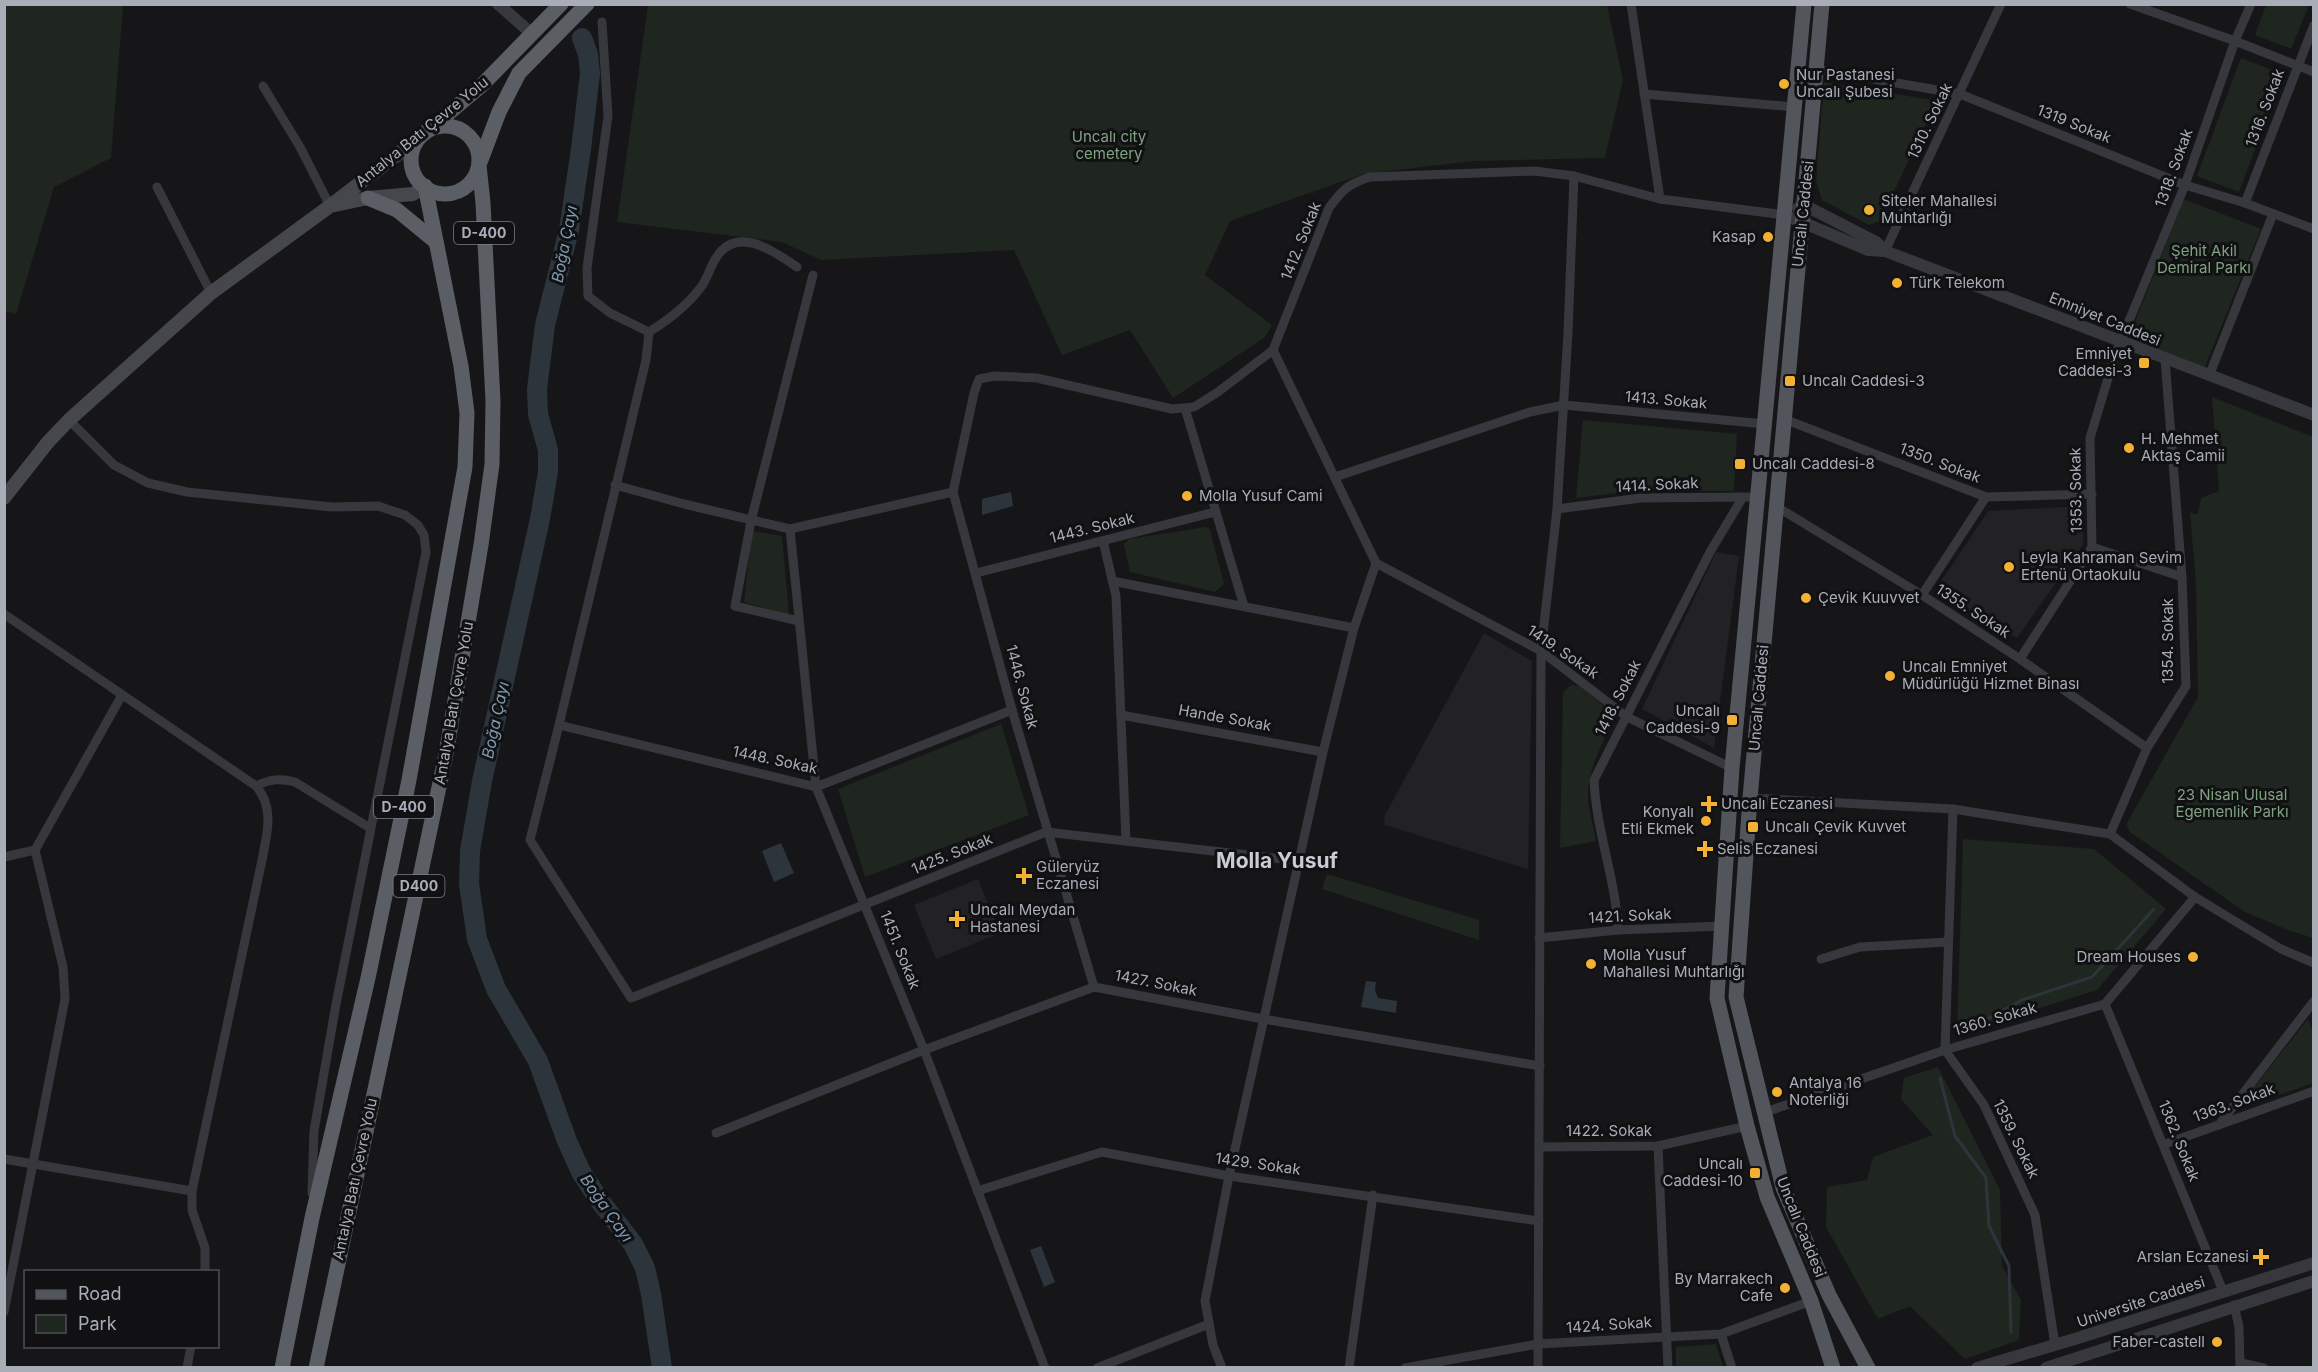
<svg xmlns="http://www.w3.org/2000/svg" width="2318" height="1372" viewBox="0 0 2318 1372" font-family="Inter,sans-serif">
  <rect width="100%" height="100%" fill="#161618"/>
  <g fill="#222225">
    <polygon points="2083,506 2083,545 2017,638 1936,589 1988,511"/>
    <polygon points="1716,552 1739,556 1714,748 1642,709"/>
    <polygon points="1484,633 1532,661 1528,869 1385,825 1384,817"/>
    <polygon points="978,879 1000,933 936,959 914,905"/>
  </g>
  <g fill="#1e261f">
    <polygon points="5,4 123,5 111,158 54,187 16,314 4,311"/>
    <polygon points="648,5 1607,5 1623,80 1605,158 1473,161 1363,174 1230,221 1205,275 1272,325 1264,338 1173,398 1130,330 1062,355 1014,250 821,260 782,242 617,222"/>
    <polygon points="2266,5 2309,5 2291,49 2255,35"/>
    <polygon points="2241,58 2283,74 2239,192 2197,176"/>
    <polygon points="1824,82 1931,100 1933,109 1880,221 1869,225 1822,200 1816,181"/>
    <polygon points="2184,199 2261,229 2204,369 2129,337"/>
    <polygon points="2212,397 2313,437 2313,938 2288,930 2245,912 2130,832 2127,826 2128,821 2198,697 2196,584 2190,513 2198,514 2201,498 2219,491"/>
    <polygon points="1583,420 1737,434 1734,491 1642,490 1576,498"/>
    <polygon points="1206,527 1210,530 1224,584 1215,592 1130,572 1124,544 1129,539"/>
    <polygon points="752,531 782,536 789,615 744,602"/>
    <path d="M 1571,685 L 1579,686 L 1616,716 C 1604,740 1588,767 1588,795 C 1588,810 1594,827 1596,841 L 1560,848 L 1563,692 Z"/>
    <polygon points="1001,724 1029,815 865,877 838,789"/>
    <polygon points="1963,839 2094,849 2166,909 2097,990 1957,1034"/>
    <polygon points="1327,874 1479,920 1479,940 1322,889"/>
    <polygon points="2308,1019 2313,1033 2313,1083 2250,1105 2247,1096"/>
    <polygon points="1938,1067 2000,1190 2002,1266 2021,1300 2019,1340 1965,1359 1910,1306 1878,1319 1826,1227 1827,1187 1867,1180 1873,1157 1933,1135 1901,1099 1904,1078"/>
    <polygon points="1716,1344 1723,1367 1676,1367 1676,1347"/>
  </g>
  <g fill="#2c353c">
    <polygon points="1011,492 1013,506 982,515 982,499"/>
    <polygon points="781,843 794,873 774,882 762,851"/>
    <polygon points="1366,981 1376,982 1375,990 1378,998 1397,1001 1396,1013 1361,1007"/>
    <polygon points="1041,1246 1055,1282 1044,1287 1030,1250"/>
  </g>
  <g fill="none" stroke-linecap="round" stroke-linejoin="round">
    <g stroke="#2c353c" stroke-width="3">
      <polyline points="1978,1024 2022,1000 2092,977 2154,909"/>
      <polyline points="1940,1078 1955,1136 1986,1178 1989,1226 2009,1266 2011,1332"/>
    </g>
    <polyline stroke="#2c353c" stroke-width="20" points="582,38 588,54 590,74 581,149 569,230 545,325 537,389 538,414 548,450 548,472 540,519 482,781 470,851 469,884 477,939 496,989 538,1061 567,1141 581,1172 600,1201 633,1244 645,1268 651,1294 662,1368"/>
    <g stroke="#37383d" stroke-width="9">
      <polyline points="1631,4 1660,199"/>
      <polyline points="2130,4 2235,41 2314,72"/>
      <polyline points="602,22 608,116 587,268 588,296 610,313 649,332 646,360 559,725 530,840 631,998 1046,832 1300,861"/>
      <polyline points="1816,69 1960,94 2185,185 2245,203 2314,229"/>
      <polyline points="263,86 300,147 330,206"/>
      <polyline points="1644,94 1795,107"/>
      <polyline points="157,187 211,293"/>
      <polyline points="2245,203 2314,25"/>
      <polyline points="1885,251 2001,4"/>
      <path d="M 649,332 C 670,319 687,306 701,287 C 708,278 710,267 716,258 C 737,224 775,252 797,267"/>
      <polyline points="2209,376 2273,214"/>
      <polyline points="1185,408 1244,606"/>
      <polyline points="1784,419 1986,497 2092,494"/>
      <polyline points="69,420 114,465 148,483 187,492 332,507 378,506 405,515 418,525 424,535 426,552 336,1004 314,1131 312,1193"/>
      <polyline points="1335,477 1530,412 1564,405 1765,424"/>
      <polyline points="615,485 684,504 790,529 953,492"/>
      <polyline points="1777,507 1922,595 2020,659 2147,748"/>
      <polyline points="1557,509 1641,498 1749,497"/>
      <polyline points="790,529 816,787 924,1050 1045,1368"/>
      <polyline points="1103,541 1116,596 1126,841"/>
      <polyline points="2092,547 2182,577"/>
      <polyline points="1376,563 1541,651 1627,717 1732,768"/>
      <polyline points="976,573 1215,512"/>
      <polyline points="1112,581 1354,628"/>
      <polyline points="1922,595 1986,497"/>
      <path d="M 4,614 L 256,786 C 275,808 267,834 262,860 L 192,1191 L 192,1210 L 205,1248 L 205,1272"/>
      <polyline points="799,621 735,606 751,521 813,275"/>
      <polyline points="2020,659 2092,547 2090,438 2115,355 2185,185 2235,41 2251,4"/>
      <polyline points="1121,715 1323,752"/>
      <polyline points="559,725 816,787 1012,710"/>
      <path d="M 256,786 C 270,779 280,778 295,782 L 370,828"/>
      <polyline points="1750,798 1953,809 2110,834 2195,897 2281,949 2314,963"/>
      <polyline points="1953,809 1945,1050 1984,1105 2035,1215 2055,1345"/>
      <polyline points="2110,834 2147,748 2186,686 2182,577 2165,359"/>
      <polyline points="4,857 35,850"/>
      <path d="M 1618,930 C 1616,879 1596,831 1594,780 L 1710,552 L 1743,497"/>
      <polyline points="1539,938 1618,930 1723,926"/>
      <polyline points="1821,959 1860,947 1948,942"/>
      <path d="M 1094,987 L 1012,710 L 953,492 L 974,393 L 979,379 L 995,376 L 1037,378 L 1172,409 L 1194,407 L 1218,392 L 1273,350 L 1329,208 C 1342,190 1348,184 1370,177 L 1535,171 L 1574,176 L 1660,199 L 1785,215"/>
      <polyline points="2105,1004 2223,1291"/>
      <polyline points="1763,1113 1945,1050 2105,1004 2195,897"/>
      <polyline points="2219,1125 2314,1001"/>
      <polyline points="716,1133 924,1050 1094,987 1263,1019 1540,1066"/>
      <polyline points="2165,1144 2314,1091"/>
      <polyline points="1658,1146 1668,1368"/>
      <polyline points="1540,1147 1658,1146 1747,1126"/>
      <polyline points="4,1159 192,1191"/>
      <polyline points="977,1191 1102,1152 1229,1176 1539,1221"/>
      <polyline points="2234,1305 2239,1327 2240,1368"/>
      <polyline points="4,1312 65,999 63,967 35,850 122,695"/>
      <polyline points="1721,1334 1732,1368"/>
      <polyline points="2241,1363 2264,1368"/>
      <polyline points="187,1368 191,1346"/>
      <polyline points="1097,1368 1209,1324"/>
      <polyline points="1222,1368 1213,1345 1205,1301 1229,1176 1323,752 1354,628 1376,563 1273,350"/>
      <polyline points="1349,1368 1373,1195"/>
      <polyline points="1405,1368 1538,1344 1721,1334 1811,1301"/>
      <polyline points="1538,1368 1541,651 1557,509 1568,333 1574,176"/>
    </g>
    <g stroke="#37383d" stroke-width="12">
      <polyline points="498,4 532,34"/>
      <polyline points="1798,208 1804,205 1876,242 1885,251"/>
      <polyline points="1785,215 1868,250 1885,251 2314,415"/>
      <polyline points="1977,1368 2078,1338 2314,1263"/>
      <polyline points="2046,1368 2314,1281"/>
    </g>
    <g stroke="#45474d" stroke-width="14">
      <polyline points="335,205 368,198 413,194 425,186"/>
      <polyline points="4,498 48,442 69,420 211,293 330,206 428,131"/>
    </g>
    <g stroke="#53555c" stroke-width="15">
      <polyline points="1804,4 1732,768 1717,998 1747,1126 1767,1197 1811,1301 1833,1368"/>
      <polyline points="1822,4 1750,798 1736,997 1783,1188 1829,1295 1868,1368"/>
    </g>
    <g stroke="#5b5e65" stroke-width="15">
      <circle cx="445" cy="160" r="34"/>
      <polyline points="431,128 482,85 561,4"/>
      <polyline points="368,198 397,210 436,242"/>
      <polyline points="282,1368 312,1218 368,978 409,780 465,467 467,413 461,366 425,186"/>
      <polyline points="316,1368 446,754 481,545 492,464 493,401 483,203 479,165 499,112 519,73 587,4"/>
    </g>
  </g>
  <g fill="#f2b134" stroke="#111113" stroke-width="2">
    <circle cx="1784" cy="84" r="6"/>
    <circle cx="1869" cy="210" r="6"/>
    <circle cx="1768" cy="237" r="6"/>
    <circle cx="1897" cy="283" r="6"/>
    <rect x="2138" y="357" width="12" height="12" rx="3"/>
    <rect x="1784" y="375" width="12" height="12" rx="3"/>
    <circle cx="2129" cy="448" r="6"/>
    <rect x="1734" y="458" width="12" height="12" rx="3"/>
    <circle cx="1187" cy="496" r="6"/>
    <circle cx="2009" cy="567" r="6"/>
    <circle cx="1806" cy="598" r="6"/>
    <circle cx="1890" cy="676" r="6"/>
    <rect x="1726" y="714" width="12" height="12" rx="3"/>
    <path d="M1706 795h6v6h6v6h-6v6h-6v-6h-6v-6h6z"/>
    <circle cx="1706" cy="821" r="6"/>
    <rect x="1747" y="821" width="12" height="12" rx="3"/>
    <path d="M1702 840h6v6h6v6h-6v6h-6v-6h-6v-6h6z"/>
    <path d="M1021 867h6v6h6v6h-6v6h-6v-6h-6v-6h6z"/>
    <path d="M954 910h6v6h6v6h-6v6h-6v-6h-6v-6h6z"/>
    <circle cx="2193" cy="957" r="6"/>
    <circle cx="1591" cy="964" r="6"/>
    <circle cx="1777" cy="1092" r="6"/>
    <rect x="1749" y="1167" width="12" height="12" rx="3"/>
    <path d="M2258 1248h6v6h6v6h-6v6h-6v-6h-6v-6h6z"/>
    <circle cx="1785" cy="1288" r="6"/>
    <circle cx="2217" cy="1342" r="6"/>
  </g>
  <g text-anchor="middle" stroke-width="6" stroke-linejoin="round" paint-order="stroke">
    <g fill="#111113" stroke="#7b7e86" stroke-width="1.5">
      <rect x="454" y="222" width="60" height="22" rx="4.5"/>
      <rect x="374" y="796" width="60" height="22" rx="4.5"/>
      <rect x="393.5" y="875" width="51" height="22" rx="4.5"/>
    </g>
    <g font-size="14" font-weight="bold" fill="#a8adb8">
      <text x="484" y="238">D-400</text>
      <text x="404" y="812">D-400</text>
      <text x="419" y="891">D400</text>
    </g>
    <g font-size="15" fill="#a8adb8" stroke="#111113" text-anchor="start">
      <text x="1796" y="80">Nur Pastanesi<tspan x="1796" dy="17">Uncalı Şubesi</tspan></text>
      <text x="1881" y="206">Siteler Mahallesi<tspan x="1881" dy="17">Muhtarlığı</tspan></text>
      <text x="1756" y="242" text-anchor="end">Kasap</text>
      <text x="1909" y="288">Türk Telekom</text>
      <text x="2132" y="359" text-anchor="end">Emniyet<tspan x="2132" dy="17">Caddesi-3</tspan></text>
      <text x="1802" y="386">Uncalı Caddesi-3</text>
      <text x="2141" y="444">H. Mehmet<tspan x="2141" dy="17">Aktaş Camii</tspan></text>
      <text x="1752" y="469">Uncalı Caddesi-8</text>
      <text x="1199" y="501">Molla Yusuf Cami</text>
      <text x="2021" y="563">Leyla Kahraman Sevim<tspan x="2021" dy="17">Ertenü Ortaokulu</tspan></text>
      <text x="1818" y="603">Çevik Kuuvvet</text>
      <text x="1902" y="672">Uncalı Emniyet<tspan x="1902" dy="17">Müdürlüğü Hizmet Binası</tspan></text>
      <text x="1720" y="716" text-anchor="end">Uncalı<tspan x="1720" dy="17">Caddesi-9</tspan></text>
      <text x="1721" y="809">Uncalı Eczanesi</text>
      <text x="1694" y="817" text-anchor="end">Konyalı<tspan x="1694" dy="17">Etli Ekmek</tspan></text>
      <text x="1765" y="832">Uncalı Çevik Kuvvet</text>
      <text x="1717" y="854">Selis Eczanesi</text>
      <text x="1036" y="872">Güleryüz<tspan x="1036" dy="17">Eczanesi</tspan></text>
      <text x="970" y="915">Uncalı Meydan<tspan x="970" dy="17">Hastanesi</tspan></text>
      <text x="1603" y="960">Molla Yusuf<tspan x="1603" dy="17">Mahallesi Muhtarlığı</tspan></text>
      <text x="2181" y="962" text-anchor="end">Dream Houses</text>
      <text x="1789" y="1088">Antalya 16<tspan x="1789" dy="17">Noterliği</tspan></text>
      <text x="1743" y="1169" text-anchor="end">Uncalı<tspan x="1743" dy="17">Caddesi-10</tspan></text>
      <text x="2249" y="1262" text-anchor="end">Arslan Eczanesi</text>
      <text x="1773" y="1284" text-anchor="end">By Marrakech<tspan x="1773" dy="17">Cafe</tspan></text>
      <text x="2205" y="1347" text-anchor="end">Faber-castell</text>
    </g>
    <g font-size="15" fill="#a8adb8" stroke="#111113">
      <text transform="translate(2265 108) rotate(-69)" y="5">1316. Sokak</text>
      <text transform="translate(1930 121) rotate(-64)" y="5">1310. Sokak</text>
      <text transform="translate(2074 124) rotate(22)" y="5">1319 Sokak</text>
      <text transform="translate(422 132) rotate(-39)" y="5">Antalya Batı Çevre Yolu</text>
      <text transform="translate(2174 168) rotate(-70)" y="5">1318. Sokak</text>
      <text transform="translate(1803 214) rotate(-84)" y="5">Uncalı Caddesi</text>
      <text transform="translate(1301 241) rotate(-68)" y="5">1412. Sokak</text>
      <text transform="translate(2105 319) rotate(22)" y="5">Emniyet Caddesi</text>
      <text transform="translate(1666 400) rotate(5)" y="5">1413. Sokak</text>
      <text transform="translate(1940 463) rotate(21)" y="5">1350. Sokak</text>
      <text transform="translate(1657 485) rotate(-3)" y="5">1414. Sokak</text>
      <text transform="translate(2076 490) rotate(-91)" y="5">1353. Sokak</text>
      <text transform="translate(1092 528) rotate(-14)" y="5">1443. Sokak</text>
      <text transform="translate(1973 611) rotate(33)" y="5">1355. Sokak</text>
      <text transform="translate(2168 641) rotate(-90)" y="5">1354. Sokak</text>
      <text transform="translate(1563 652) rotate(34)" y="5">1419. Sokak</text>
      <text transform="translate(1022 687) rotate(75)" y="5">1446. Sokak</text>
      <text transform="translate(1618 698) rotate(-63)" y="5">1418. Sokak</text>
      <text transform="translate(1759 698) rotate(-85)" y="5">Uncalı Caddesi</text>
      <text transform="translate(454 703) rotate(-80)" y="5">Antalya Batı Çevre Yolu</text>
      <text transform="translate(1225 718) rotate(10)" y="5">Hande Sokak</text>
      <text transform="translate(775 760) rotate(12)" y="5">1448. Sokak</text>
      <text transform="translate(952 854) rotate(-22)" y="5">1425. Sokak</text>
      <text transform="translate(1630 916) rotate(-3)" y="5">1421. Sokak</text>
      <text transform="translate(900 950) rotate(68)" y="5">1451. Sokak</text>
      <text transform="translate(1156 983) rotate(11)" y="5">1427. Sokak</text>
      <text transform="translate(1995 1019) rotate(-16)" y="5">1360. Sokak</text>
      <text transform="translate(2234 1103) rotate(-20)" y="5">1363. Sokak</text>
      <text x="1609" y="1136">1422. Sokak</text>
      <text transform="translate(2016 1139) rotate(64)" y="5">1359. Sokak</text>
      <text transform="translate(2179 1141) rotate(68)" y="5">1362. Sokak</text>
      <text transform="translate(1258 1164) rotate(8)" y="5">1429. Sokak</text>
      <text transform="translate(355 1179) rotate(-78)" y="5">Antalya Batı Çevre Yolu</text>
      <text transform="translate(1801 1227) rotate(68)" y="5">Uncalı Caddesi</text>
      <text transform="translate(2141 1302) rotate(-18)" y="5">Universite Caddesi</text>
      <text transform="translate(1609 1325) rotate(-4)" y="5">1424. Sokak</text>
    </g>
    <g font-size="15" fill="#7fa381" stroke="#111113">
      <text x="1109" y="142">Uncalı city<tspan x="1109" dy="17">cemetery</tspan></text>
      <text x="2204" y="256">Şehit Akil<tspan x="2204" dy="17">Demiral Parkı</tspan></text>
      <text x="2232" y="800">23 Nisan Ulusal<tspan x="2232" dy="17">Egemenlik Parkı</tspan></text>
    </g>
    <g font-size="16" font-style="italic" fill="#7f9bb3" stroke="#111113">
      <text transform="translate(564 244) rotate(-79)" y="6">Boğa Çayı</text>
      <text transform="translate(495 720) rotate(-78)" y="6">Boğa Çayı</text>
      <text transform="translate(607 1208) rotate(55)" y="6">Boğa Çayı</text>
    </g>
    <g font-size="21" font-weight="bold" fill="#c9ccd4" stroke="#111113">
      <text x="1277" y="868">Molla Yusuf</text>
    </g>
  </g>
  <rect width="2318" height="1372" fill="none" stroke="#a8adb8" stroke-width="12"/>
  <rect x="24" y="1270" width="195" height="78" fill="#111113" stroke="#4d4f55" stroke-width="1.5"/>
  <rect x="36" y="1290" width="30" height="9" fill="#53555c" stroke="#4d4f55" stroke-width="1.5"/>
  <text x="78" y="1300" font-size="18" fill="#a8adb8">Road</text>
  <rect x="36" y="1315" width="30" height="18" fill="#1e261f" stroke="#4d4f55" stroke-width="1.5"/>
  <text x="78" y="1330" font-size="18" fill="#a8adb8">Park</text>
</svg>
